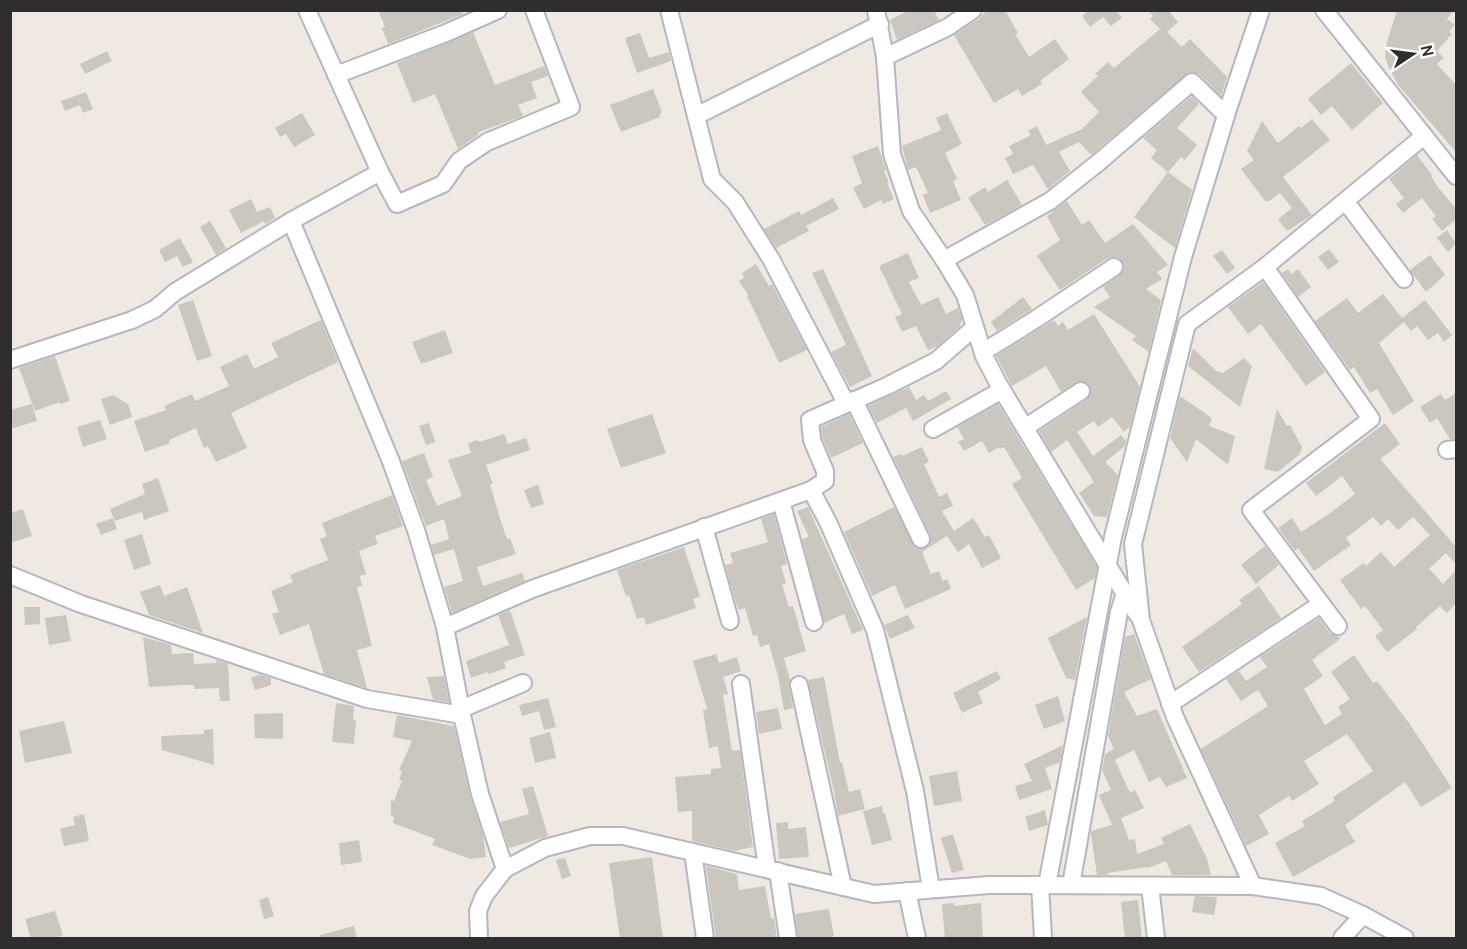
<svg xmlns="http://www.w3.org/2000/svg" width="1467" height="949" viewBox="0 0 1467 949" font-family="Cabin,sans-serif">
  <rect width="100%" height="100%" fill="#efe9e1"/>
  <g fill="#cbc7bf">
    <polygon points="378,10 461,10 463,14 388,44 382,28 385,27"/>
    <polygon points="909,10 934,10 939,20 897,40 890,20"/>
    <polygon points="987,10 1005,10 1018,33 1015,34 1029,57 1055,39 1069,59 1040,81 1042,84 1022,96 1018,89 994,103 954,35 979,19"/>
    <polygon points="1089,10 1116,10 1122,18 1111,26 1103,17 1090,27 1082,16"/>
    <polygon points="1148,10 1168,10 1178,22 1167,32 1182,47 1190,39 1227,77 1221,96 1199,74 1189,72 1091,155 1079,142 1059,152 1070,171 1048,189 1033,165 1013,174 1005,158 1013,154 1009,146 1031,135 1028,131 1037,126 1046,145 1082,129 1099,112 1081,92 1098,76 1095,74 1108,62 1114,68 1160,29 1150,19 1153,16"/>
    <polygon points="1397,10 1454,10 1447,19 1455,25 1449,32 1452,34 1437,51 1444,58 1437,64 1456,85 1456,152 1398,85 1391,72 1385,58 1386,45"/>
    <polygon points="473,32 495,85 544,66 548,76 531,82 537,98 518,105 523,116 479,132 478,135 458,149 435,94 413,103 397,63"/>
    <polygon points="640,33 649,58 669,52 671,61 637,73 625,38"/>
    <polygon points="107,51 112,61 85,74 80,64"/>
    <polygon points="1351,63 1383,103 1352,130 1332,106 1321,115 1308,99"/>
    <polygon points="653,89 662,112 659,115 660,117 621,132 610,105"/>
    <polygon points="86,92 93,109 83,113 80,105 65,111 61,101"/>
    <polygon points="1192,96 1199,104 1177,128 1197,145 1185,160 1181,157 1168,172 1151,158 1157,150 1143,138"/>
    <polygon points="302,113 315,135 294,147 286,134 280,137 275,128"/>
    <polygon points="947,113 962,144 945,153 957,179 953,181 961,200 930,213 923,195 928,193 916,167 908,170 902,146 941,130 936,118"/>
    <polygon points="1312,119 1330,140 1283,177 1312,215 1287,231 1278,219 1292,208 1280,193 1269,201 1265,201 1241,169 1254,160 1247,151 1262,121 1278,143 1299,126 1301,128"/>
    <polygon points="878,146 886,170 884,171 889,182 887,183 894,199 883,204 881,200 864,209 853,188 862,183 852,156"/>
    <polygon points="1417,155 1432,175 1431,176 1437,186 1456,209 1456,219 1442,231 1432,219 1436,216 1422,198 1403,213 1396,204 1404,198 1389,179"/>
    <polygon points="1168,172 1192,190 1175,248 1134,217"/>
    <polygon points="1007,180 1022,205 985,225 968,198 985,187 988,192"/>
    <polygon points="833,198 839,209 806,226 809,231 776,248 764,229 799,211 801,215"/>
    <polygon points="251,199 257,212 270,207 275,218 265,224 264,221 241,233 229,210"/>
    <polygon points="1067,201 1082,225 1089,220 1105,243 1133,224 1168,265 1157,272 1162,279 1146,289 1161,300 1149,352 1132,340 1136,336 1094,307 1110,297 1103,287 1123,272 1124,266 1119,258 1114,257 1108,258 1060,290 1037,256 1060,240 1047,216"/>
    <polygon points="210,221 226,248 216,255 200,227"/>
    <polygon points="1447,230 1456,243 1448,252 1437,238"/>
    <polygon points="180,238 193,262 183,267 177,256 165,262 159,250"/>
    <polygon points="1329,249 1339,262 1328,270 1318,257"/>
    <polygon points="1222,250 1235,268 1227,274 1213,256"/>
    <polygon points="908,253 919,278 909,282 921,305 938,297 946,314 958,308 962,319 960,326 938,346 928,350 916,326 902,332 895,317 902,314 879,266"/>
    <polygon points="1430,255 1445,275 1426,292 1410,270"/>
    <polygon points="756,264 769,286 772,284 807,350 779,363 747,296 748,295 739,281 744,278 742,273"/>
    <polygon points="823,269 872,376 850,387 831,352 846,345 812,273"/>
    <polygon points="1288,269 1292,274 1298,269 1311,287 1298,297 1282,273"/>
    <polygon points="1263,282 1325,372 1306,386 1261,324 1248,334 1228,307"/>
    <polygon points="1383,294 1402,318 1425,300 1452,335 1444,342 1438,333 1428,340 1417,326 1411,331 1404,322 1379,343 1414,401 1393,415 1377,389 1370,393 1354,367 1350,370 1315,321 1347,298 1358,313"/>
    <polygon points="1023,297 1032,309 997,331 991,322"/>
    <polygon points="193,300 212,356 197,361 178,305"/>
    <polygon points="1094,314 1140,387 1130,427 1124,432 1112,417 1098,427 1094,421 1077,432 1093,456 1121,435 1126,441 1125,446 1105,462 1118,475 1107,517 1094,516 1079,493 1094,482 1067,440 1051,452 1039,431 1087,399 1091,391 1089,385 1080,381 1061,392 1046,366 1012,386 996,356 1054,320 1058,326 1063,322 1068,330"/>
    <polygon points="321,320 338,362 231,413 247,448 216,462 208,446 204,448 196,428 169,440 170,443 145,452 134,421 166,410 164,406 192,394 195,401 229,386 220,367 247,354 254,369 278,357 271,343"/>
    <polygon points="445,330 453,353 421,364 412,342"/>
    <polygon points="1193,348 1216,371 1223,373 1244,358 1252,366 1240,407 1188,366"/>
    <polygon points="55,356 70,401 60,404 60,402 35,411 19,368"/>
    <polygon points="909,387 916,400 924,395 928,401 946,391 951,399 913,421 906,408 877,423 868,406"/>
    <polygon points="1456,393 1456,439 1450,439 1437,418 1430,423 1420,407 1441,394 1445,400"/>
    <polygon points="113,395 128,404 132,417 110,425 101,399"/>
    <polygon points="1180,396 1212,418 1209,426 1235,436 1228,465 1196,439 1187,462 1170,438"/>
    <polygon points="32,404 37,421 10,429 10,410"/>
    <polygon points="998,404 1097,567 1095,578 1076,590 1012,484 1022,478 1004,447 1000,449 999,447 989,453 982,441 964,451 958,442 964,439 957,427"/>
    <polygon points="1277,409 1287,426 1290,425 1302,447 1300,454 1278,472 1264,469"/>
    <polygon points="652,414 666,453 621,468 607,429"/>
    <polygon points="849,414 863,443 831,458 822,437 821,427"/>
    <polygon points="100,420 107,439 83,447 77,427"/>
    <polygon points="429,423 435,442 426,445 419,426"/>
    <polygon points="1385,423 1400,444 1380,459 1456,547 1456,564 1446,553 1429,569 1443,584 1456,570 1456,603 1447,613 1440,606 1416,627 1417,629 1387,652 1375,636 1383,630 1365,606 1361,609 1340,580 1364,563 1366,566 1381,552 1394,567 1430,535 1413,517 1398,530 1388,519 1381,526 1373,517 1346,538 1351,545 1314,571 1298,548 1295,551 1278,528 1292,518 1301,532 1329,514 1355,494 1342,476 1316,496 1306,483"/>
    <polygon points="504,434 508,444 526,438 530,450 486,465 493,484 490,484 500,519 507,539 510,538 516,554 477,567 483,586 522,573 525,581 452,613 444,587 463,581 454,549 434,555 431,545 449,539 444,519 426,526 402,461 424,453 433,477 426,480 437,506 462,496 448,460 471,453 468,443 478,440 479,442"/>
    <polygon points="922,447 929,462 924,464 939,497 947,493 953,506 942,511 954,531 973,518 985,537 989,535 1001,558 982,568 969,544 958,552 947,536 922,552 931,574 939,571 943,581 947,579 951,589 905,609 895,585 872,596 844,532 894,507 915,547 921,549 929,545 931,540 930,534 893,457 901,454 902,456"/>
    <polygon points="158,478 169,511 144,520 142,512 115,521 110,509 145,494 142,484"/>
    <polygon points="538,485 544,504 531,508 524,490"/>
    <polygon points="392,495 403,526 375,536 378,544 359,551 366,574 360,576 362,586 357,587 372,646 357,650 367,688 324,674 309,624 280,635 272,614 279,612 271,591 293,582 290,575 328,560 320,539 327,536 322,523"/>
    <polygon points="808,507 863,630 852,634 844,614 824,623 802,539 809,537 797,511"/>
    <polygon points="23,509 32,536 10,543 10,513"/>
    <polygon points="774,514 787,564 781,566 786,583 782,585 789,607 793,606 806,651 784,658 790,680 789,687 793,708 784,710 778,676 769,644 760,647 757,635 753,636 745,608 739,610 736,603 725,565 733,563 730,553 768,542 761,519"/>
    <polygon points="113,518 117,529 101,535 96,524"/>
    <polygon points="142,534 151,564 134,570 124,540"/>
    <polygon points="1265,546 1279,565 1256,584 1241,565"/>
    <polygon points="684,547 700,597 693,599 696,608 646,625 644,617 637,619 629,595 626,596 617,570"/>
    <polygon points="160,585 164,596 187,587 203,633 149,615 140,592"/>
    <polygon points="1259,586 1281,618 1199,672 1182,647 1242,604 1239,600"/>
    <polygon points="24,607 40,607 40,624 25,625"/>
    <polygon points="510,610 525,655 504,662 506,668 489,674 488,672 471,678 466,661 509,645 498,615"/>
    <polygon points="66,615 71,641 49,645 45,618"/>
    <polygon points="908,615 915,628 890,639 884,625"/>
    <polygon points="1087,617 1075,680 1066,678 1048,638"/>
    <polygon points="1319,618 1330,633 1341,638 1312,660 1323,676 1304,689 1325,725 1342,714 1338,707 1350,699 1331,672 1354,655 1373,683 1377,681 1409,723 1452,788 1421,807 1405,782 1345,825 1355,842 1293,877 1275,843 1305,826 1302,821 1335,801 1333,797 1373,771 1359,751 1347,734 1304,761 1319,784 1292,801 1289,796 1259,815 1269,834 1246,846 1201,749 1268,706 1258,690 1241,701 1226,679 1239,671 1246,681 1267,667 1260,657"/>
    <polygon points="1134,634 1151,679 1124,692 1137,716 1157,709 1187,778 1166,787 1160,777 1149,782 1134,750 1115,760 1130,793 1135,790 1144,808 1121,818 1129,840 1135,839 1137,854 1164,844 1161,838 1190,824 1207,859 1211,875 1172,875 1166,861 1148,868 1147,867 1108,873 1108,875 1097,875 1091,834 1091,831 1112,825 1099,795 1111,790 1102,770 1105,754 1114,749 1108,736 1125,637"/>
    <polygon points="143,637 171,645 172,654 193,653 194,664 216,663 216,660 228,664 230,701 220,701 219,688 194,689 194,685 182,685 149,687"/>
    <polygon points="716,654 719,663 737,657 741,671 723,677 728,694 723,695 732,751 740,750 753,847 734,851 692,841 692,811 678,812 675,777 711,774 711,769 721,768 718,746 709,748 703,710 707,709 693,661"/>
    <polygon points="997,671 1001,679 978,692 983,703 962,713 953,693"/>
    <polygon points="257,674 271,678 271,685 255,690 251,678 258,675"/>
    <polygon points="444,676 449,702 433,700 427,677"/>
    <polygon points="824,677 840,763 842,762 849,792 860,789 865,809 838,816 834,791 808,680"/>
    <polygon points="1058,696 1065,721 1044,729 1035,705"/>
    <polygon points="548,698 556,727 544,730 539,711 522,716 519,705"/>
    <polygon points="336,703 354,706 353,720 356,720 354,744 332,742"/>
    <polygon points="778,708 782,729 759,734 756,712"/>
    <polygon points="283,713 283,739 255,738 254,714"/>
    <polygon points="397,715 454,726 470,796 483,835 486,857 470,859 432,845 435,839 393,823 394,818 391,815 391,800 394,801 402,781 399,780 402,771 399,770 412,741 393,737"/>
    <polygon points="64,721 72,753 25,763 19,731"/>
    <polygon points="213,729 214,765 162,750 161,736 204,734 204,730"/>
    <polygon points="550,732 556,758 535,763 529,738"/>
    <polygon points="1063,745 1060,762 1045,768 1052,789 1019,800 1015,786 1032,781 1024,764"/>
    <polygon points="957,771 962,801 934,806 929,776"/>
    <polygon points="533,786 548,836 509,848 500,822 529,814 522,789"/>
    <polygon points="882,806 883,813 885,813 892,840 872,845 863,811"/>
    <polygon points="1045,810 1048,825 1029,831 1025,817"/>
    <polygon points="84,814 89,841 64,846 60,829 75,825 73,817"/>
    <polygon points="788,822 788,829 806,827 809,857 779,859 776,823"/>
    <polygon points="953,834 964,870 952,873 941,838"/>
    <polygon points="359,840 362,862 341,865 339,843"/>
    <polygon points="652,857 663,939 620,939 609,863"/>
    <polygon points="565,858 571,876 562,879 556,860"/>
    <polygon points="706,866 737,874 739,890 765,886 771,919 774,918 777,939 716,939"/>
    <polygon points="1195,896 1217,897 1214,915 1192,912"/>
    <polygon points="268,897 274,916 264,919 259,900"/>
    <polygon points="1138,900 1142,939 1125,939 1121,902"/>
    <polygon points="954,903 954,906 981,903 983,939 945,939 942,904"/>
    <polygon points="829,909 834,936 819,939 798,939 795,914"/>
    <polygon points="55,911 63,935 50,939 31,939 25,919"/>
    <polygon points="354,926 357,939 320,939 320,935"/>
  </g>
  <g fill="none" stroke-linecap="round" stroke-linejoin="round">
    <defs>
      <g id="minor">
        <polyline points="669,10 712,179 735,202 771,259 846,403"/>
        <polyline points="876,10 885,57 892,154 911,211 944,260 965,295 984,356 999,385 1137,614"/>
        <polyline points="1324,10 1456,176"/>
        <polyline points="885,57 948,27 973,10"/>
        <polyline points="336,75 446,33 498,10"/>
        <polyline points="696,116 880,24"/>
        <polyline points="380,172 397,204 443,184 459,161 487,142 571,107 534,10"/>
        <polyline points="1346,202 1404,279"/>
        <polyline points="291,221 390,459 416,530 445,627 462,715 480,794 505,869"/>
        <polyline points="944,260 1050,201 1099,162 1192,82 1226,115"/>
        <polyline points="1265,267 1371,419 1251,510 1338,626"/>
        <polyline points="983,352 1036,319 1114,267"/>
        <polyline points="10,360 132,320 155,309 175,292 291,221 380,172 307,10"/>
        <polyline points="854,400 921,539"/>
        <polyline points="1026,427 1081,391"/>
        <polyline points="933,429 1002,390"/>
        <polyline points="1447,450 1456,449"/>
        <polyline points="811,490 828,522 875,630 915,791 931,889"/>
        <polyline points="781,501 814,622"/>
        <polyline points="704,527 730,621"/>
        <polyline points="10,575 81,604 367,699 462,715"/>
        <polyline points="445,627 532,589 811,490 825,481 825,471 812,440 810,420 887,386 936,361 975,327"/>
        <polyline points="741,684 767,868"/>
        <polyline points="799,685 843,887"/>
        <polyline points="1170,704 1321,604"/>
        <polyline points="461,709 523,683"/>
        <polyline points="693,852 705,938"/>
        <polyline points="778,871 788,938"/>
        <polyline points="1040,885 1043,938"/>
        <polyline points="1047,885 1113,537 1183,257 1228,109 1261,10"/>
        <polyline points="1071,885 1119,612 1125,593"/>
        <polyline points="1150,886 1156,938"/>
        <polyline points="1253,886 1175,717 1141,620 1133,544 1187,324 1265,267 1424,136"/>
        <polyline points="907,891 917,938"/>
        <polyline points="479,938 478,911 484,896 505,869 545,848 590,836 623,836 874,894 989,885 1253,886 1321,896 1363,915 1405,938"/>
        <polyline points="1342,938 1363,915"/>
      </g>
    </defs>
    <use href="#minor" stroke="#b4b7c1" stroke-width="20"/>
    <use href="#minor" stroke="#fff" stroke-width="16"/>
  </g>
  <rect width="1467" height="949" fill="none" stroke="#2e2e2e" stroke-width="24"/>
  <g transform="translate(1413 54) rotate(77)" stroke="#ffffff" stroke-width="4.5" paint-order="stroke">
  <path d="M0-4.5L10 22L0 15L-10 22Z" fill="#2e2e2e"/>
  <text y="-9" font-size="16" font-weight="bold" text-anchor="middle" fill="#2e2e2e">N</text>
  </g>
</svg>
